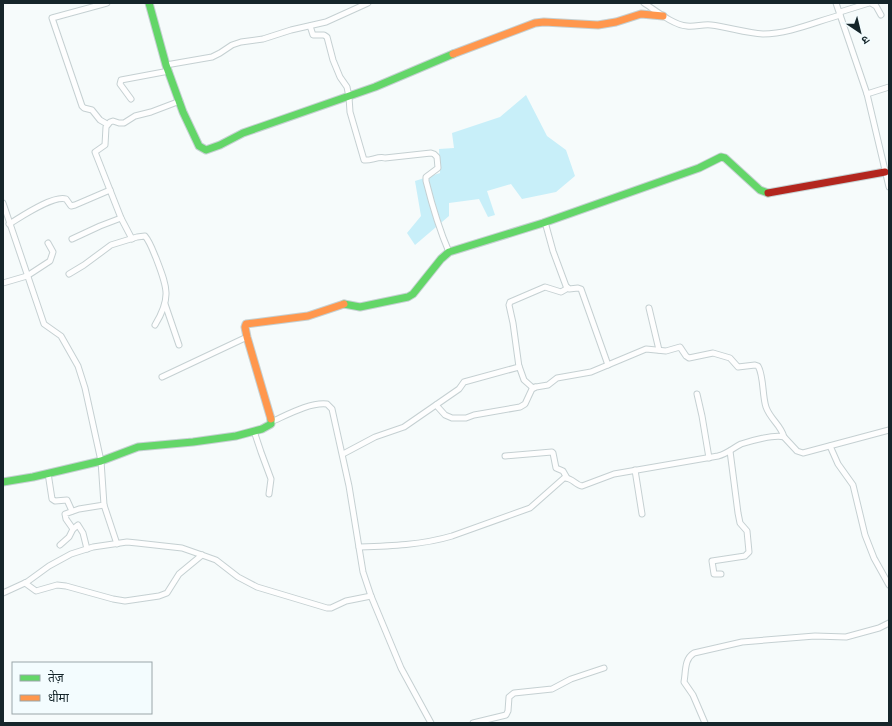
<svg xmlns="http://www.w3.org/2000/svg" width="892" height="726" viewBox="0 0 892 726" font-family="Jost,'Noto Sans Devanagari',sans-serif">
  <rect width="100%" height="100%" fill="#f6fbfb"/>
  <polygon fill="#c8eff9" points="526,95 547,136 566,150 575,176 556,192 522,199 511,184 487,191 495,215 488,217 479,199 449,203 449,216 415,245 407,233 421,216 415,181 440,173 439,149 454,148 452,133 500,117"/>
  <g fill="none" stroke-linecap="round" stroke-linejoin="round">
    <defs>
      <g id="street">
        <polyline points="107,3 52,18 82,106 84,108 92,110 100,120 107,124"/>
        <path d="M 644,3 C 655,10 673,25 687,26 C 695,27 703,24 711,25 C 728,27 746,33 763,34 C 789,34 815,22 840,15"/>
        <polyline points="836,3 867,94 889,187"/>
        <polyline points="871,3 876,6 881,15"/>
        <polyline points="840,12 869,3"/>
        <path d="M 310,26 L 313,35 L 324,35 L 327,37 L 333,60 L 340,77 L 347,87 L 349,97 L 350,112 L 364,160 C 371,161 378,156 385,158 L 431,153 L 434,154 L 437,157 L 438,168 L 426,177 L 426,181 C 432,205 439,229 449,252"/>
        <polyline points="166,65 212,57 220,53 232,45 241,42 263,39 291,30 326,22 368,3"/>
        <polyline points="867,94 889,87"/>
        <polyline points="131,99 120,84 121,80 169,71"/>
        <polyline points="3,203 44,324 61,336 78,366 85,388 101,461 104,505 79,509 65,514 66,519 73,529"/>
        <polyline points="545,222 553,251 566,286 569,289 578,288 581,289 608,365"/>
        <path d="M 9,224 C 21,217 53,195 66,199 L 71,206 L 75,205 L 110,190"/>
        <polyline points="72,239 100,226 121,218"/>
        <polyline points="132,239 121,218 95,152 105,145 106,127 110,122 113,121 119,123 124,123 135,116 151,112 180,101"/>
        <path d="M 69,274 L 84,265 L 111,245 L 137,237 L 145,236 C 150,242 153,251 156,258 C 167,287 172,297 155,325"/>
        <polyline points="3,283 27,276 50,261 53,252 48,243"/>
        <polyline points="165,304 179,345"/>
        <polyline points="649,308 659,350"/>
        <polyline points="519,366 524,380 533,388 535,387"/>
        <polyline points="162,377 247,337"/>
        <polyline points="697,394 702,416 709,458"/>
        <path d="M 436,405 L 445,415 L 452,418 L 466,418 L 474,415 L 520,407 L 525,404 L 532,389 L 536,387 L 548,385 L 557,378 L 591,372 L 646,349 L 666,351 L 680,347 L 686,356 L 689,358 L 713,353 L 730,358 L 738,367 L 755,365 L 758,366 C 764,376 762,395 766,407 C 770,419 781,425 784,437"/>
        <path d="M 271,422 C 287,415 310,402 327,404 L 332,409 L 349,486 L 363,572 L 371,596 L 401,668 L 431,723"/>
        <polyline points="254,431 261,452 271,479 269,494"/>
        <polyline points="830,446 838,464 853,485 865,535 874,558 889,585"/>
        <polyline points="343,454 375,437 404,427 459,389 464,382 519,367 513,323 509,305 510,302 545,287 561,292 568,288"/>
        <polyline points="505,456 552,452 553,453 556,468 563,471 567,478"/>
        <polyline points="635,470 642,514"/>
        <polyline points="48,473 52,499 55,501 67,500 72,511"/>
        <polyline points="104,505 117,544"/>
        <polyline points="60,545 69,537 73,529 78,525 83,533 87,549"/>
        <path d="M 359,547 C 390,546 422,545 452,536 L 530,508 L 564,478 C 572,477 575,485 582,486 L 614,474 L 718,456 C 727,454 733,448 741,444 C 750,441 775,434 784,437 L 797,451 L 803,453 L 889,430"/>
        <polyline points="721,574 714,574 712,561 745,556 749,552 747,531 740,523 738,513 730,451"/>
        <polyline points="25,583 36,591 57,585 66,586 113,599 125,601 159,596 167,593 179,574 202,555"/>
        <polyline points="3,593 27,582 49,566 71,554 93,547 127,542 137,543 182,548 202,555 216,560 238,577 257,587 327,608 331,608 346,601 371,596"/>
        <polyline points="473,723 506,715 508,711 509,697 514,693 552,689 571,679 604,668"/>
        <path d="M 705,723 L 693,695 L 684,682 C 686,672 684,659 694,653 L 742,642 L 815,636 L 846,637 L 879,628 L 889,623"/>
      </g>
      <g id="fast">
        <polyline points="149,3 166,65 183,112 199,146 206,150 220,145 243,133 375,87 453,54"/>
        <polyline points="344,304 360,307 408,297 413,294 441,259 449,252 543,223 699,168 721,157 725,158 760,190 768,193"/>
        <polyline points="3,482 33,477 101,461 138,447 193,442 236,436 262,429 271,424 271,419"/>
      </g>
      <g id="slow">
        <polyline points="453,54 535,23 544,22 598,25 616,22 641,14 663,16"/>
        <polyline points="271,419 247,337 245,327 246,324 308,316 344,304"/>
      </g>
      <polyline id="jam" points="768,193 885,172"/>
    </defs>
    <use href="#street" stroke="#c5d0d2" stroke-width="7"/>
    <use href="#fast" stroke="#c5d0d2" stroke-width="9"/>
    <use href="#slow" stroke="#c5d0d2" stroke-width="9"/>
    <use href="#jam" stroke="#c5d0d2" stroke-width="9"/>
    <use href="#street" stroke="#fefefe" stroke-width="5"/>
    <use href="#fast" stroke="#63d668" stroke-width="7"/>
    <use href="#slow" stroke="#ff974d" stroke-width="7"/>
    <use href="#jam" stroke="#b3261e" stroke-width="7"/>
  </g>
  <rect width="892" height="726" fill="none" stroke="#15252a" stroke-width="8"/>
  <rect x="12" y="662" width="140" height="52" fill="#f3fcfe" stroke="#9aa6a9"/>
  <rect x="20" y="675" width="20" height="6" fill="#63d668" stroke="#9aa6a9"/>
  <text x="48" y="682" font-size="12" fill="#15252a">तेज़</text>
  <rect x="20" y="695" width="20" height="6" fill="#ff974d" stroke="#9aa6a9"/>
  <text x="48" y="702" font-size="12" fill="#15252a">धीमा</text>
  <g transform="translate(860 32) rotate(145)" stroke="#f3fcfe" stroke-width="3" paint-order="stroke">
  <path d="M0-3L7 15L0 10L-7 15Z" fill="#15252a"/>
  <text y="-6" font-size="11" font-weight="bold" text-anchor="middle" fill="#15252a">उ</text>
  </g>
</svg>
